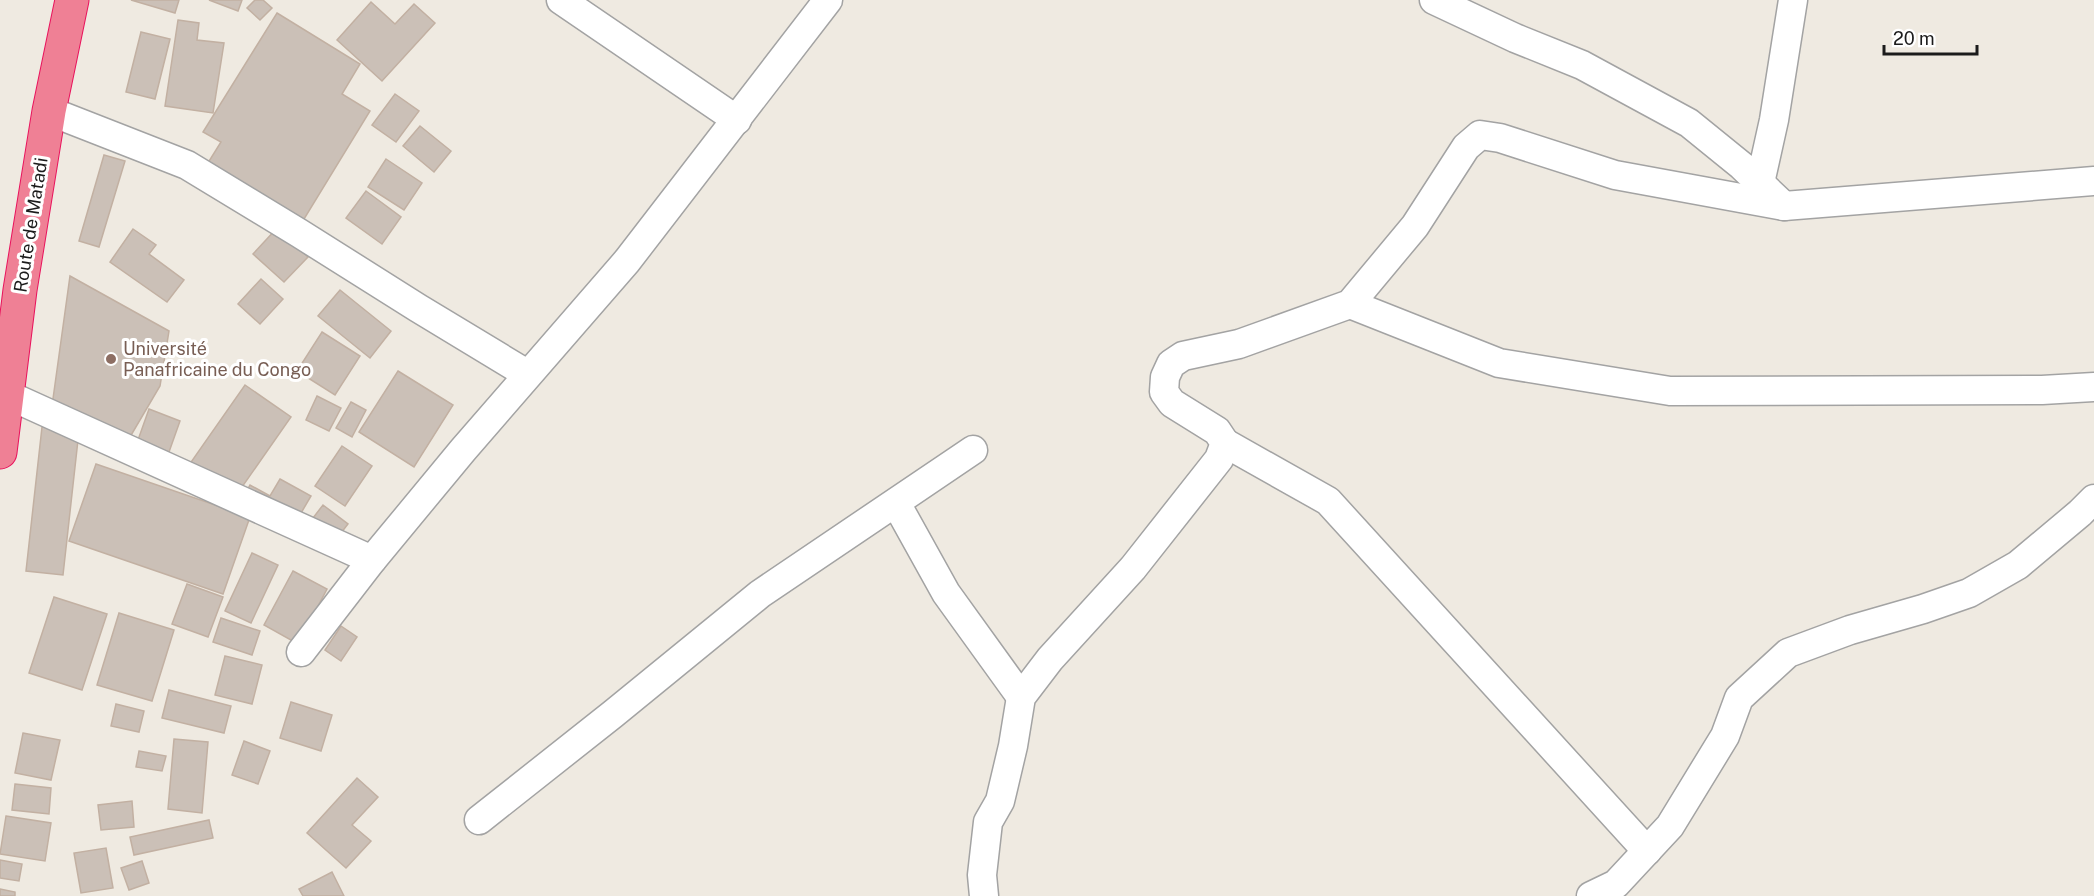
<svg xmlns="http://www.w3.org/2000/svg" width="2094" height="896" viewBox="0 0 2094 896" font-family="'Public Sans',sans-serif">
  <rect width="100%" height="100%" fill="#efeae1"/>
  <g fill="#cbc0b7" stroke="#c2b0a2" stroke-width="1.5">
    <polygon points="131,0 179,0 175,13"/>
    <polygon points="209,0 242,0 238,11"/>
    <polygon points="255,0 263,0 272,8 260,20 247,8"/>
    <polygon points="371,2 395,24 414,4 435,23 382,81 337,40"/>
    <polygon points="277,13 360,64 342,94 370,111 301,224 206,166 221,142 203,132"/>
    <polygon points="178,20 199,23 197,40 224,43 213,113 165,106"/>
    <polygon points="141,32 170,39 155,99 126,92"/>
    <polygon points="395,94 419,111 396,142 372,125"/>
    <polygon points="420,126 451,151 434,172 403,146"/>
    <polygon points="104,155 125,161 99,247 79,241"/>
    <polygon points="386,159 422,183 404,210 368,187"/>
    <polygon points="366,191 401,217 382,244 346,218"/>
    <polygon points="277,228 308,257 284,282 253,254"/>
    <polygon points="133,229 156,245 149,254 184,280 167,302 110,262"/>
    <polygon points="70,276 169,331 160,386 130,437 52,406"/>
    <polygon points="261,279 283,299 260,324 238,304"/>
    <polygon points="340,290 391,331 370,358 318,316"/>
    <polygon points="322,332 360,356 335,395 297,371"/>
    <polygon points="398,371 453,405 414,467 359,432"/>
    <polygon points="245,385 291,417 235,497 189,465"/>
    <polygon points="317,396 341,408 329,431 306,420"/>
    <polygon points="351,402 366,410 352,437 336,428"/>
    <polygon points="149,409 180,421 169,452 138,440"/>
    <polygon points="42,427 79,431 63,575 26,571"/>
    <polygon points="342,446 372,466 345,506 315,486"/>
    <polygon points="96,464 250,517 223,594 69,541"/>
    <polygon points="280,479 311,496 294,525 243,498 250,485 270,496"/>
    <polygon points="323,505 348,524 331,546 306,527"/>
    <polygon points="252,553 278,565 251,623 225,611"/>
    <polygon points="293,571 327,589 298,644 264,625"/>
    <polygon points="187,584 223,597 208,637 172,624"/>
    <polygon points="54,597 107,614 82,690 29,673"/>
    <polygon points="119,613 174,630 152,701 97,685"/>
    <polygon points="221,618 260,631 252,655 213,642"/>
    <polygon points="341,626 357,637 341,661 325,650"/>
    <polygon points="225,656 262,665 252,704 215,695"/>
    <polygon points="169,690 231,706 224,733 162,718"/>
    <polygon points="291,702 332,715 321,751 280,738"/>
    <polygon points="116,704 144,711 139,732 111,726"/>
    <polygon points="23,733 60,740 51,780 15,773"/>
    <polygon points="174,739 208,742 202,813 168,809"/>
    <polygon points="244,741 270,751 258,784 232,775"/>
    <polygon points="139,751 166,756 162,771 136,767"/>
    <polygon points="357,778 378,797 352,825 371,841 346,868 307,833"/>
    <polygon points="15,784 51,788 49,814 12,810"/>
    <polygon points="132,801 134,827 101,830 98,805"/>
    <polygon points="6,816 51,823 45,861 0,854"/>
    <polygon points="209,820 213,838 134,855 130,837"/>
    <polygon points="106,848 113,888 81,893 74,853"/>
    <polygon points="0,860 22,864 19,881 0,878"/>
    <polygon points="142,861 149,883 129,890 121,868"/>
    <polygon points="332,872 344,896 303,896 299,889"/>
    <polygon points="0,889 15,892 15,896 0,896"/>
  </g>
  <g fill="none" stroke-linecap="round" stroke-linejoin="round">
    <defs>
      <g id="street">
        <polyline points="561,0 737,120"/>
        <polyline points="1434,0 1515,38 1582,65 1689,123 1742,166 1784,206"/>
        <polyline points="49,111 187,165 299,233 418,308 527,374"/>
        <polyline points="1760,183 1774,120 1793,0"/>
        <polyline points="1350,304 1499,363 1670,391 2042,390 2094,387"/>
        <polyline points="8,395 372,560"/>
        <polyline points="1225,443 1328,501 1647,851"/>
        <polyline points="896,503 946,593 1021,697"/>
        <polyline points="301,652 372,560 463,450 627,261 828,0"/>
        <polyline points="479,820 613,714 760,594 973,450"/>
        <polyline points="984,896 982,875 988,822 1000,801 1013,746 1021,697 1050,659 1133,568 1219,459 1225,443 1217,431 1172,403 1164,392 1165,377 1171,364 1183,356 1239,344 1350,304 1415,226 1466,147 1480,135 1500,138 1615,175 1784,206 2094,181"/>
        <polyline points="1591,896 1616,884 1670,826 1725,736 1739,698 1788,653 1850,630 1923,609 1969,593 2018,565 2080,513 2094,499"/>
      </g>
      <polyline id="highway" points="0,452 20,290 49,111 72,0"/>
    </defs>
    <use href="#street" stroke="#a3a3a3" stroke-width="31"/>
    <use href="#highway" stroke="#e9125c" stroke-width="35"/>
    <use href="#street" stroke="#fff" stroke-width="28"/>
    <use href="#highway" stroke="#ef8095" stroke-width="33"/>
  </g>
  <circle fill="#8d6e63" stroke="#fff" stroke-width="2" cx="111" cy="359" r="6"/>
  <g text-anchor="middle" stroke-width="6" stroke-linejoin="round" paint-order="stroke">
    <g font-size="18" fill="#1c1c1c" stroke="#fff">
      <text transform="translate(31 225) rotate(-81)" y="6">Route de Matadi</text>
    </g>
    <g font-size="18" fill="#785e54" stroke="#fff" text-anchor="start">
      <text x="123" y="355">Université<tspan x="123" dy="21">Panafricaine du Congo</tspan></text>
    </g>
  </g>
  <path d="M1884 45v9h93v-9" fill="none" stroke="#1c1c1c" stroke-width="3"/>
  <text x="1893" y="45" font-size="18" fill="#1c1c1c" stroke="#ffffff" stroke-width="4.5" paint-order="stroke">20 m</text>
</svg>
